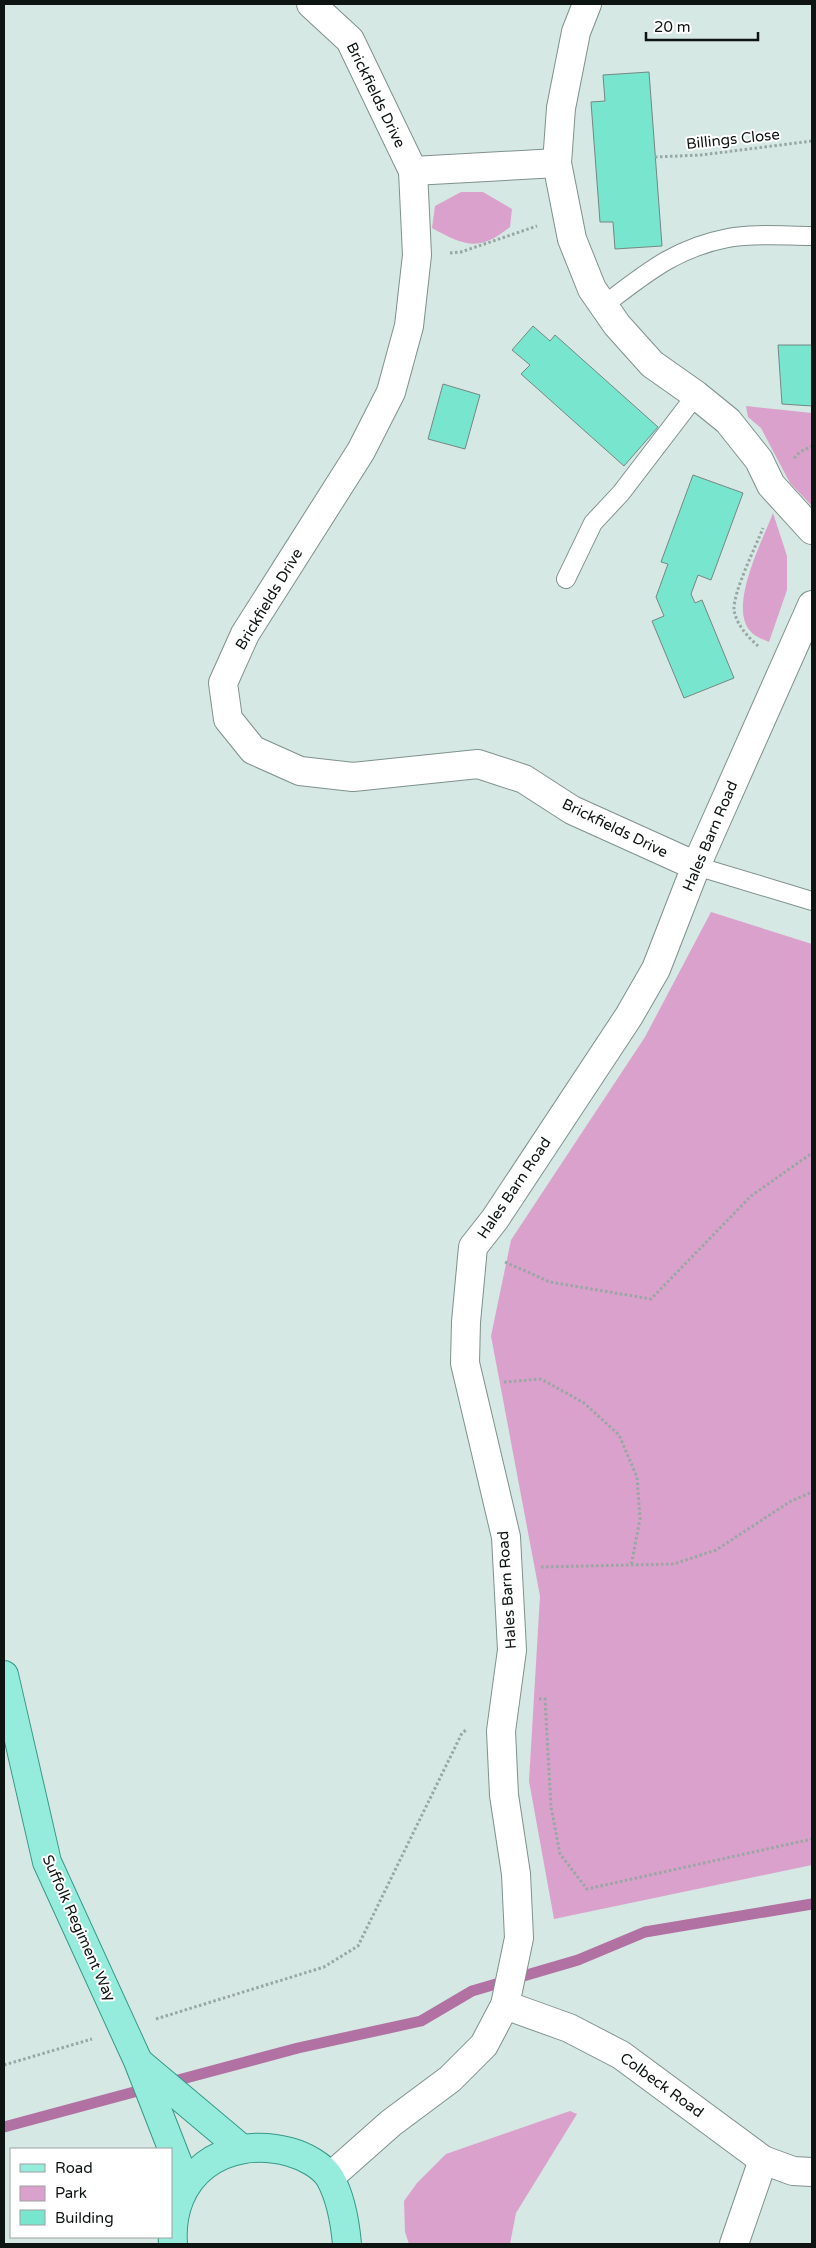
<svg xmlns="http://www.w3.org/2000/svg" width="816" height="2248" viewBox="0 0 816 2248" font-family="'Varela Round',sans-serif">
  <rect width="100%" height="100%" fill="#d5e8e3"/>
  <g fill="#dba1cd">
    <path d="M 461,192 L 483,192 L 512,209 L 510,227 C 479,252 465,246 432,228 L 435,206 Z"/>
    <polygon points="746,406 812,413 812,506 790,483 761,428 748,417"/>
    <path d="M 773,513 L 787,556 L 787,590 L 769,642 C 764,640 756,637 752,633 C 726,609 763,540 773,513 Z"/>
    <polygon points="711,912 812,944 812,1865 554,1919 529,1781 540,1596 491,1336 511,1240 645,1037"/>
    <polygon points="570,2111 577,2114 516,2213 510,2244 409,2244 405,2232 404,2201 417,2183 446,2154"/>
  </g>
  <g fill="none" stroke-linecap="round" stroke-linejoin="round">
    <g stroke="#b271a3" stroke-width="11">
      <polyline points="167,2083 298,2048 421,2021 472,1991 578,1960 645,1932 812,1904"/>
      <polyline points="4,2127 149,2088"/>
    </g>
  </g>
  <g fill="#78e5cf" stroke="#758783">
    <polygon points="649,72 662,246 615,249 613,222 600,222 591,102 605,101 603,75"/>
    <polygon points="533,326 550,341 555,335 658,427 624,466 521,374 530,365 512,350"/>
    <polygon points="778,345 812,345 812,406 782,404"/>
    <polygon points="443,384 480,395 465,449 428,439"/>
    <polygon points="693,475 743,493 711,580 698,575 691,594 695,603 702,600 734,678 684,698 652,621 664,616 656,597 668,564 661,562"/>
  </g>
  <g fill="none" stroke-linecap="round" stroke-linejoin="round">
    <defs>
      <g id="lane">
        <path d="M 604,305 C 645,274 675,248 728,238 C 753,233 786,236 812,236"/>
        <polyline points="566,579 593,523 621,493 696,395"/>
        <polyline points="696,866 812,901"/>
      </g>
      <g id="street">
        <polyline points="311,4 350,40 413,171"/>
        <polyline points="587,4 576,32 561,108 557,163 572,239 592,289 617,325 652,364 696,395 728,421 759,460 771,485 812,530"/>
        <polyline points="557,163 413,171 417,255 409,326 391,392 361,451 245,634 223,683 228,719 253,750 300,771 353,777 478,764 524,779 572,810 696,866"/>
        <polyline points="505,2005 569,2028 621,2055 763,2160 793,2171 812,2172"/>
        <polyline points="330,2177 391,2123 450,2079 484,2045 505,2005 519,1938 516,1874 504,1795 501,1731 512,1650 506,1537 465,1363 466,1322 473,1247 495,1219 629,1016 656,969 696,866 812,605"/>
        <polyline points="734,2244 763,2160"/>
      </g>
      <g id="primary">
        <polyline points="4,1675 47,1862 138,2061 186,2184"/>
        <polyline points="141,2064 242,2149"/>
        <path d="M 173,2244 C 168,2175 224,2134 290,2152 C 304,2156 322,2165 330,2178 C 341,2198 345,2222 347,2244"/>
      </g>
    </defs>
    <use href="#lane" stroke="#7f918d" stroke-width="20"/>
    <use href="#street" stroke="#7f918d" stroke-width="30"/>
    <use href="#primary" stroke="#379988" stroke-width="30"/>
    <g stroke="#98a7a3" stroke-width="3" stroke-dasharray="2.5 2.5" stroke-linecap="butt">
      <polyline points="655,157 701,155 812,141"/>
      <polyline points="450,253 461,252 537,226"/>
      <polyline points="794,458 800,452 812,446"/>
      <path d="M 758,646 C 748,637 736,624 734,610 C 733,592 756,546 763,528"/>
      <polyline points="505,1262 550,1282 651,1299 751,1196 812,1153"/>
      <polyline points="504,1382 541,1379 584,1403 619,1435 637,1477 640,1519 631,1566"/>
      <polyline points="541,1567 674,1564 716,1550 791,1501 812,1492"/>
      <polyline points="539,1699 545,1699 551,1807 560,1854 587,1889 812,1839"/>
      <polyline points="156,2019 324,1967 358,1946 462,1733 466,1730"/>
      <polyline points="4,2065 92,2039"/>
    </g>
    <use href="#lane" stroke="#fff" stroke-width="18"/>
    <use href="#street" stroke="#fff" stroke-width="28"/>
    <use href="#primary" stroke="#95ecdd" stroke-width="28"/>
  </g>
  <g text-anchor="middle" stroke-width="4" stroke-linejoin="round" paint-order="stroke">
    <g font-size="15" fill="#0d1412" stroke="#fff">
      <text transform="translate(376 95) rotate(64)" y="5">Brickfields Drive</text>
      <text transform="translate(733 139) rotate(-6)" y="5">Billings Close</text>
      <text transform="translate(269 599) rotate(-59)" y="5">Brickfields Drive</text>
      <text transform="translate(615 828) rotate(26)" y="5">Brickfields Drive</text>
      <text transform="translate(710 836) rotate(-67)" y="5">Hales Barn Road</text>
      <text transform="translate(514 1188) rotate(-56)" y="5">Hales Barn Road</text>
      <text transform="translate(507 1590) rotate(-94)" y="5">Hales Barn Road</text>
      <text transform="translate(79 1928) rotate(66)" y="5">Suffolk Regiment Way</text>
      <text transform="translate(662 2085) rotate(36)" y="5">Colbeck Road</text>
    </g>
  </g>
  <rect width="816" height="2248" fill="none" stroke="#0d1412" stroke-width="10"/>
  <rect x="10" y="2148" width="162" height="90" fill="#ffffff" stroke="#9ea1a0"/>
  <rect x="20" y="2164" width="25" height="8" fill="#95ecdd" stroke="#9ea1a0"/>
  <text x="55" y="2173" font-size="15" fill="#0d1412">Road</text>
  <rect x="20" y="2186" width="25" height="15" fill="#dba1cd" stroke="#9ea1a0"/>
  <text x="55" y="2198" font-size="15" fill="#0d1412">Park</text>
  <rect x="20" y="2210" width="25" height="15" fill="#78e5cf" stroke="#9ea1a0"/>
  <text x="55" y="2223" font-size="15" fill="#0d1412">Building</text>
  <path d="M646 32v8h112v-8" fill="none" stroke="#0d1412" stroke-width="2.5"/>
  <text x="654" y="32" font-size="15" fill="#0d1412" stroke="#ffffff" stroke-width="4" paint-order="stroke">20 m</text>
</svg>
